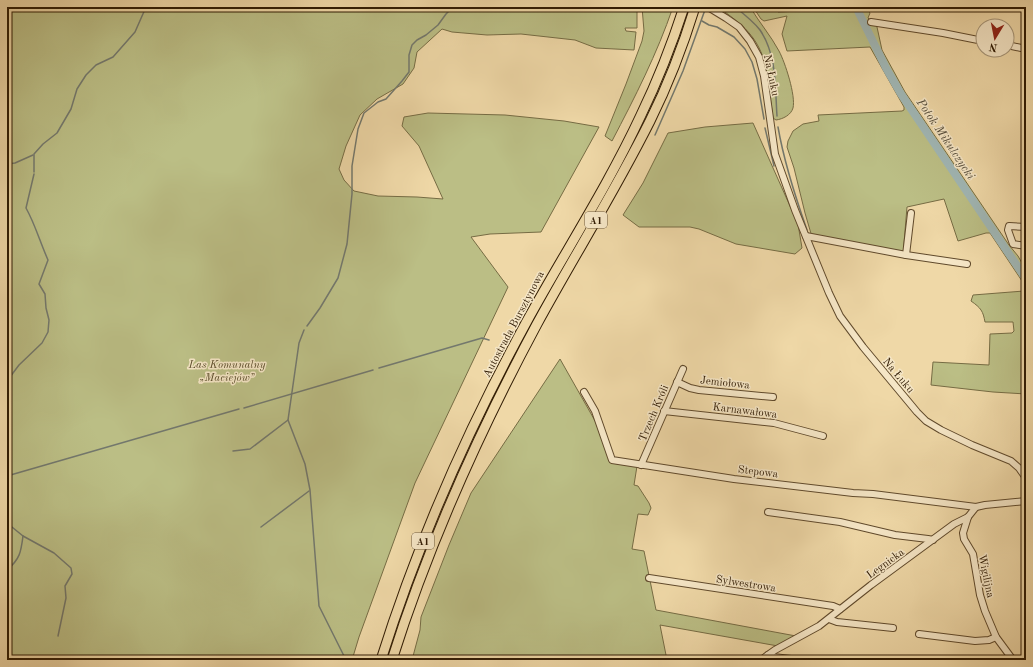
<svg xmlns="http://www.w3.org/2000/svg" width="1033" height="667" viewBox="0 0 1033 667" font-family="'Old Standard TT',serif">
  <rect width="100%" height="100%" fill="#efd8a7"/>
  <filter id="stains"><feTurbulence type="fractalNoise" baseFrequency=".005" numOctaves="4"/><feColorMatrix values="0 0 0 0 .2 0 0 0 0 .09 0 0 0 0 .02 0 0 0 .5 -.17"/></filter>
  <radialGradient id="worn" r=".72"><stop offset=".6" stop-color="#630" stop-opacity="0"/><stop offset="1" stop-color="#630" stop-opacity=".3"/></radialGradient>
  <g fill="#bbbe85" stroke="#766c44">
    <polygon points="7,7 637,7 637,28 625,28 626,31 636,32 634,50 596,48 575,40 521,34 487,35 452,32 442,29 417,52 414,68 403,84 377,99 360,115 346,146 339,169 344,180 354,191 378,196 417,197 443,199 419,146 402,126 404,117 428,113 505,115 564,121 599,127 541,232 490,234 471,237 508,287 415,483 359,637 352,660 7,660"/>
    <path d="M 642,7 L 673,7 C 657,54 635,97 612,141 L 605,136 L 626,84 L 642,41 L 644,31 Z"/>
    <path d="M 718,7 L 750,7 C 759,22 771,36 779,51 C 785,62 796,96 793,108 C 791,115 783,119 776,120 L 773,118 L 766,67 C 758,36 743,25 718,7 Z"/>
    <path d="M 753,7 L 775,7 L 778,12 L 822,10 L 839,10 L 839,7 L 866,7 L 870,13 L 868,18 L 877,27 L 882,50 L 905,92 L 1009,245 L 1018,256 L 1026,270 L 1026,394 L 993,392 L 931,385 L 933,362 L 989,365 L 990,334 L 1012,333 L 1014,331 L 1013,322 L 985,322 C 983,311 981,308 971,301 L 973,295 L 1024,291 L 1025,288 L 1024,284 L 990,233 L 986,233 L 958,241 L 944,199 L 907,207 L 903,255 L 812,237 L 805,213 L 794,168 L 787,147 L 788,141 L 793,131 L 803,124 L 819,121 L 818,115 L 902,111 L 904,110 L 904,107 L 870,47 L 787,51 L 782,34 L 787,16 L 764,21 L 761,19 Z"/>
    <polygon points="753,123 798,224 802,248 795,254 736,244 699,229 690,227 639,227 623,215 643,183 668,133 705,127"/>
    <polygon points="560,359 607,442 611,463 637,466 634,485 638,486 649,503 651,508 648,515 638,514 632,549 644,551 656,610 796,636 778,646 660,625 667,660 412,660 420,630 421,617 449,545 471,493"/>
  </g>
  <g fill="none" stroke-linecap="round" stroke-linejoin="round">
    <g stroke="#73786d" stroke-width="1.5">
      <path d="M 735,7 C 744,14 753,21 760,30 C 777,55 775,87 777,116"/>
      <polyline points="702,21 709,25 717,27 734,37 745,49 752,62 757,79 764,119"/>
      <path d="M 778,127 C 784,162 795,196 807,230"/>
      <polyline points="765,128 774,166"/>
      <polyline points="655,135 683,71 706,7"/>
      <polyline points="7,164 15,163 33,155"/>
      <polyline points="34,172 34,154 43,144 57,133 71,109 77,89 86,75 96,65 113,57 135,32 146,7"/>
      <polyline points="307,326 320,308 338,278 347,244 352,194 352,166 358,129 364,113 378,102 386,99 402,81 409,72 409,55 412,45 417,40 426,35 438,25 446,14 453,7"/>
      <polyline points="304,330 299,343 288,420 305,464 310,490 319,606 346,660"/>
      <polyline points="500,346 501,346"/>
      <polyline points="379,368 482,338 489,340"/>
      <path d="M 7,381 L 19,365 L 42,343 L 48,332 L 49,320 L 46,308 L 45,294 L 39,284 L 48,260 C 40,242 35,224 26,208 L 34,174"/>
      <polyline points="244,408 373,370"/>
      <polyline points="233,451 250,449 288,420"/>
      <polyline points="7,476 239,409"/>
      <polyline points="7,523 23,536 54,553 71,568 72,574 65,586 66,598 58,636"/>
      <polyline points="261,527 309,491"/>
      <path d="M 7,570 C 20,559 21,552 23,536"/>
      <polyline points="218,658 221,660"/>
    </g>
    <polyline stroke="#a0b6b4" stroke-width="8" points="856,7 886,68 901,94 1026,279"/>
    <defs>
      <g id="minor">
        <polyline points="708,7 726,18 739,27 750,41 759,57 764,76 775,154 795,210 829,293 840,316 863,347 917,412 926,421 941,430 972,445 1011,461 1019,468 1026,478"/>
        <polyline points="871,22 943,33 983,41"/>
        <polyline points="1007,45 1026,49"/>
        <polyline points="1026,227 1009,226 1008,230 1013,244 1026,246"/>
        <polyline points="806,236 906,255 967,264"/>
        <polyline points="906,255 911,213"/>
        <polyline points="677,382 690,388 699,390 773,397"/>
        <polyline points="584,392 595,411 612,460 734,479 853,493 873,494 976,507"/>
        <polyline points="664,411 774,423 823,436"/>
        <polyline points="641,465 683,369"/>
        <polyline points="768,512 840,522 895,535 928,539 933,540"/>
        <polyline points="968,517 963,533 964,539 973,554 980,595 985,611 996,637 1013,660"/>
        <polyline points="649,578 833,606 840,609"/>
        <polyline points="829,619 837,622 893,628"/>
        <polyline points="919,634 975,641 989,640 996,637"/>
        <polyline points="768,655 773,657 800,660"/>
        <polyline points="761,660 775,650 819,626 871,585 954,524 968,517 976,507 985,505 1026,501"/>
      </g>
      <g id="highway">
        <path d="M 381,660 C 418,542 468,429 527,321 C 565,252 608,186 641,115 C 658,80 672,44 684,7"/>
        <path d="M 392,660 C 429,543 479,432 537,324 C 574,256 615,191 650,121 C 668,85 683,46 695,7"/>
      </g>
    </defs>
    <use href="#minor" stroke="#604a2c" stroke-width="8"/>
    <use href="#highway" stroke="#301b03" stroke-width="11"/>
    <use href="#minor" stroke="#f5e6c6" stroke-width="6"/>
    <use href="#highway" stroke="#efd8a7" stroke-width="9"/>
  </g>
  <g text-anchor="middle" stroke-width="3" stroke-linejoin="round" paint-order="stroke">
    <g fill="#f5e6c6" stroke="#6b583e" stroke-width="1">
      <rect x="585" y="212" width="22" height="16" rx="3"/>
      <rect x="412" y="533" width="22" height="16" rx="3"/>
    </g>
    <g font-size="10" font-weight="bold" fill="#301b03">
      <text x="596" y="224">A1</text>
      <text x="423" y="545">A1</text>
    </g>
    <g font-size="11" fill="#301b03" stroke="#f5e6c6">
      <text transform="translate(772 75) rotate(78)" y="4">Na Łuku</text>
      <text transform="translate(513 324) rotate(-62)" y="4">Autostrada Bursztynowa</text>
      <text transform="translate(899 375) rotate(50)" y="4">Na Łuku</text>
      <text transform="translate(725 382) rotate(6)" y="4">Jemiołowa</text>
      <text transform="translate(745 410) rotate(7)" y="4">Karnawałowa</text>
      <text transform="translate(653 413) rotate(-67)" y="4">Trzech Króli</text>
      <text transform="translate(758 471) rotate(7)" y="4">Stepowa</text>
      <text transform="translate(885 563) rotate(-36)" y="4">Legnicka</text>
      <text transform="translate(987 576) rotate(78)" y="4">Wigilijna</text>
      <text transform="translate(746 583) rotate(9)" y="4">Sylwestrowa</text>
    </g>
    <g font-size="11" font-style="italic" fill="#5a4c2a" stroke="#f5e6c6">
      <text x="227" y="368">Las Komunalny<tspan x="227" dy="13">„Maciejów”</tspan></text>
    </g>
    <g font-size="12" font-style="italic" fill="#524a38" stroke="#f5e6c6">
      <text transform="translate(946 139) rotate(56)" y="4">Potok Mikulczycki</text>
    </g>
  </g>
  <rect width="1033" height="667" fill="none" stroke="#efd8a7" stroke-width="24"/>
  <rect x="8" y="8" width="1017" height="651" fill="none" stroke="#301b03" stroke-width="2"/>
  <rect x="12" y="12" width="1009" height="643" fill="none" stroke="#301b03"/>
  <g transform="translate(995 38) rotate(190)"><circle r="19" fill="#f5e6c6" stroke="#a69578"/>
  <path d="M0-3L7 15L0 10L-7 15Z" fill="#8f2418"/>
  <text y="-6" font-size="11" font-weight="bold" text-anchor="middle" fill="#301b03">N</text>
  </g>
  <rect width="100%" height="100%" filter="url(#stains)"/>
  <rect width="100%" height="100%" fill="url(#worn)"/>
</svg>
